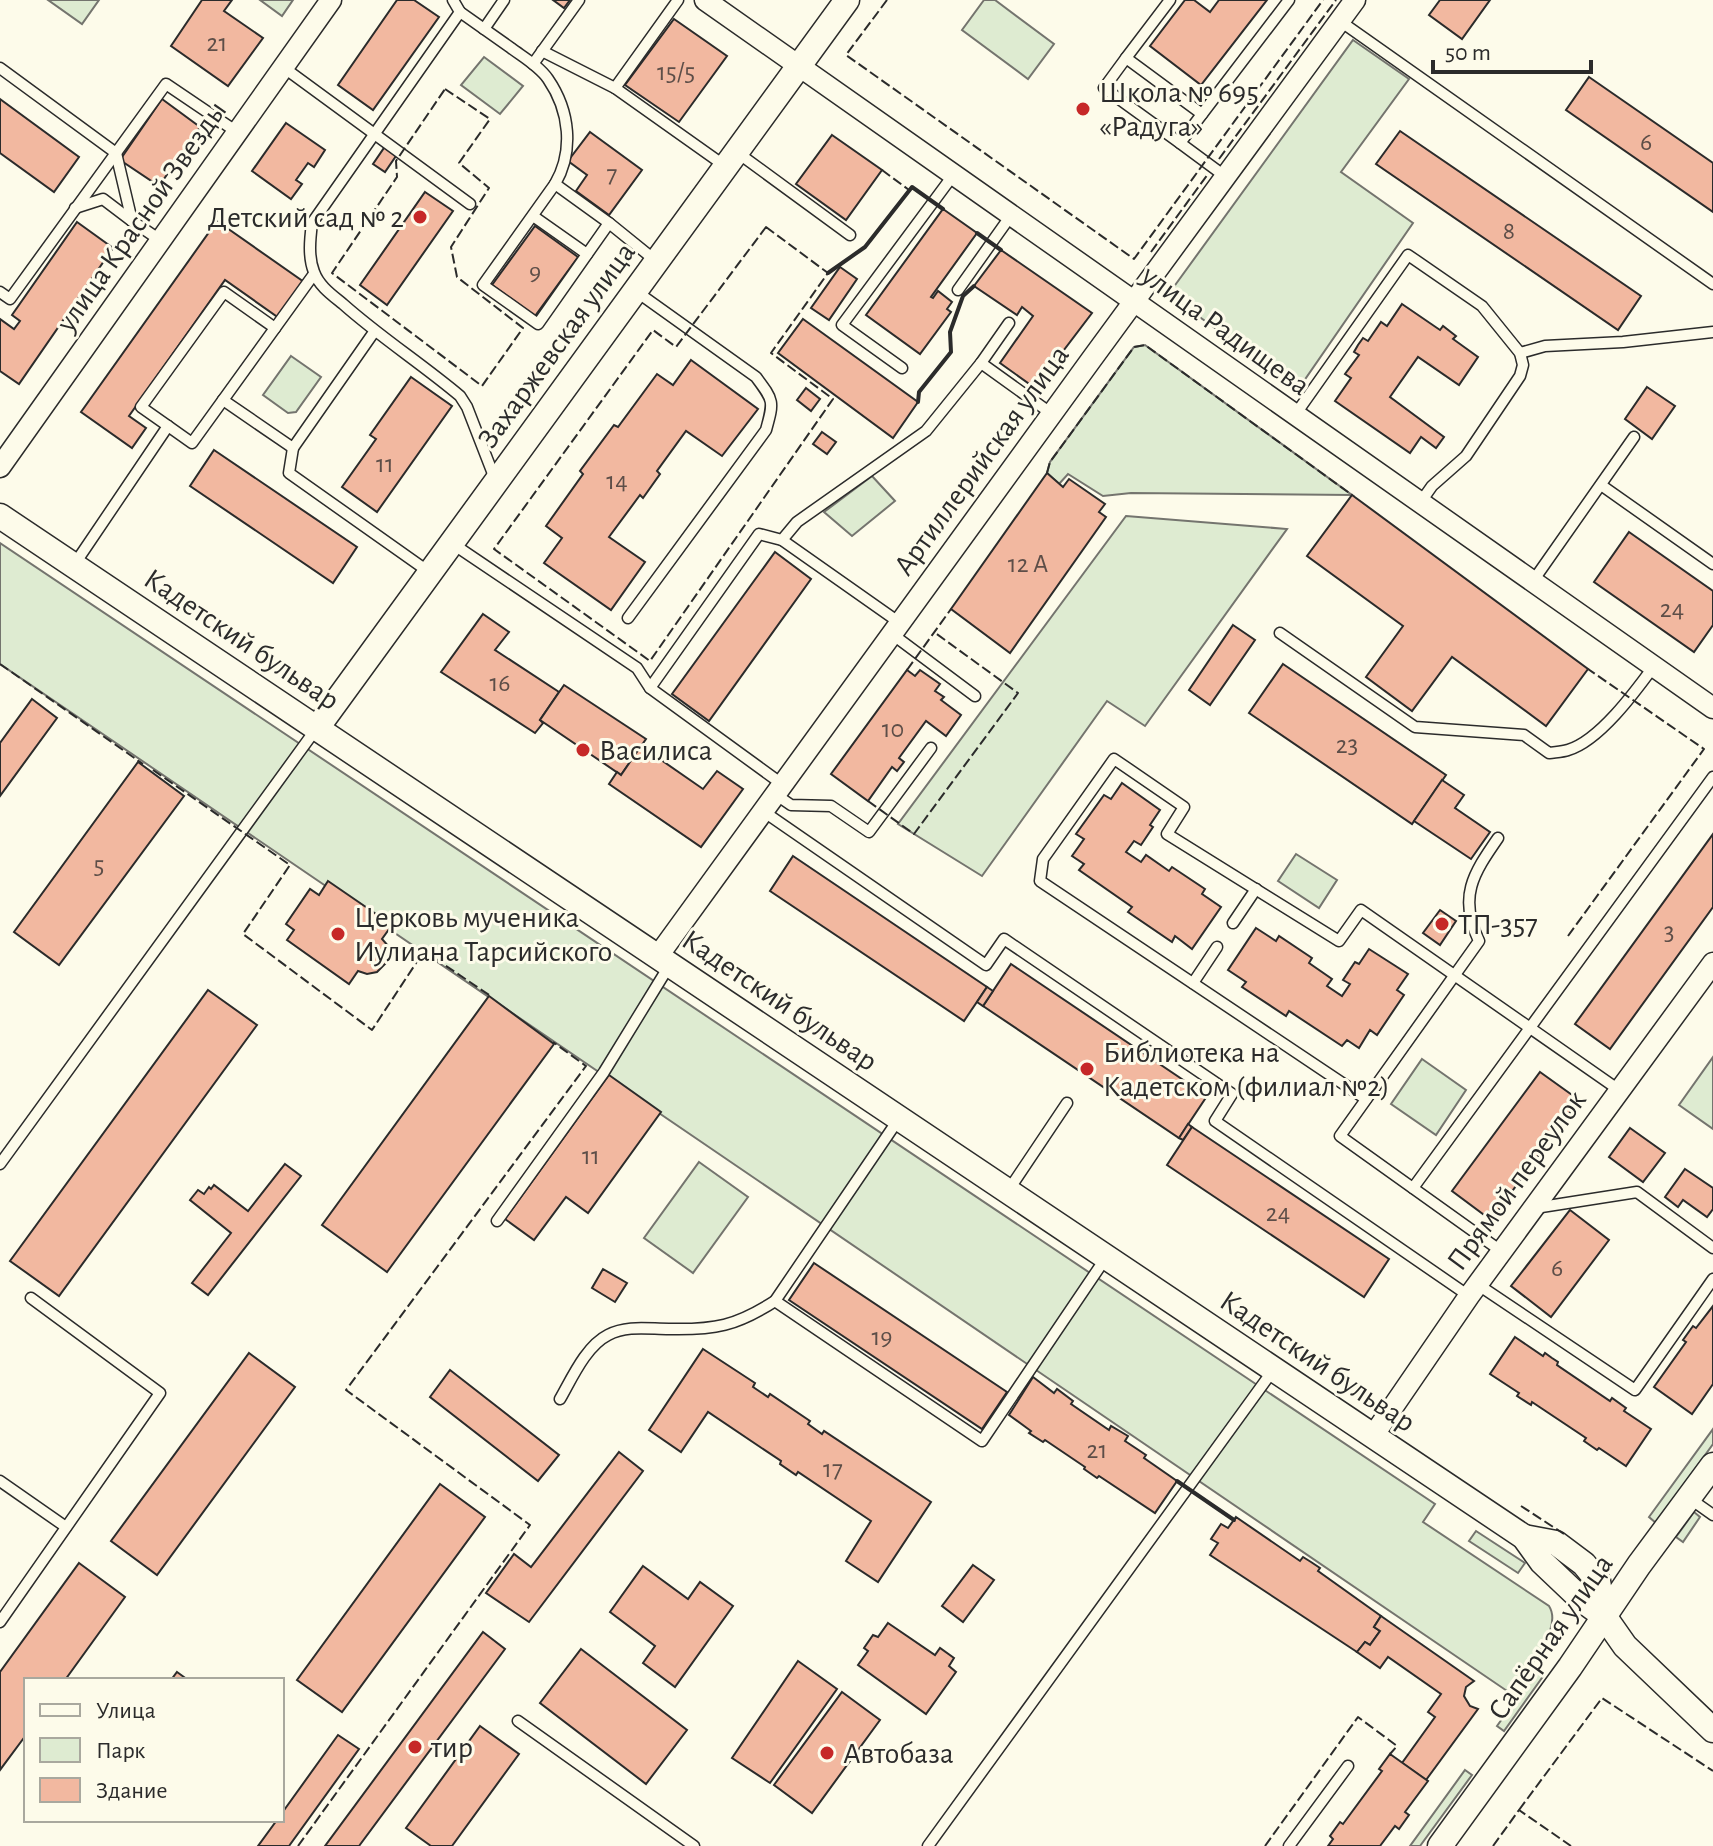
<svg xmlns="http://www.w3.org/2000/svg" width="1713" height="1846" viewBox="0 0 1713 1846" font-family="'Alegreya Sans',sans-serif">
  <rect width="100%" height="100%" fill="#fdfbea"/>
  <g fill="#deebd1" stroke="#74746e" stroke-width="2">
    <polygon points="48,0 99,0 82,24"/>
    <polygon points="260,0 293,0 282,16"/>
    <polygon points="984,0 995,0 1054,44 1028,79 962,30"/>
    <polygon points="1353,40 1409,79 1341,172 1413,223 1299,388 1173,298 1173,288"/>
    <polygon points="484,57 523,86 500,114 461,85"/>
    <polygon points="1145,345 1352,495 1131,493 1103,496 1068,474 1059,484 1047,473 1050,462 1134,347"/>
    <polygon points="291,356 321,377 296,412 288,413 263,395"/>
    <polygon points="872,476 895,501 852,536 824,512"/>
    <polygon points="1126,516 1287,529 1145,726 1107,701 982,876 898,824"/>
    <path d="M 0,543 L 1435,1504 L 1423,1522 L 1549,1606 C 1564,1629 1524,1674 1510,1693 L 0,664 Z"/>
    <polygon points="1296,854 1337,880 1319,908 1278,881"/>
    <polygon points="1713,1057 1713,1129 1679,1105"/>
    <polygon points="1422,1059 1466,1090 1436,1135 1391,1104"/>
    <polygon points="699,1162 748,1197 693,1273 644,1238"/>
    <polygon points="1713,1429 1713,1444 1656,1523 1649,1517"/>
    <polygon points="1694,1512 1700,1517 1683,1542 1676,1537"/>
    <polygon points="1476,1531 1525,1563 1518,1573 1469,1541"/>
    <polygon points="1537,1670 1544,1675 1504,1731 1497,1726"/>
    <polygon points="1465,1770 1472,1775 1420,1846 1410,1846"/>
  </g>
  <g fill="#f2b8a0" stroke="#2b2b2b" stroke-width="2">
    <polygon points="202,0 232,0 224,11 263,38 228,86 171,46"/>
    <polygon points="397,0 414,0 439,17 373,110 338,85"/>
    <polygon points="553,0 570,0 564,8"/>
    <polygon points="1185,0 1194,0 1210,12 1219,0 1267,0 1201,85 1150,46"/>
    <polygon points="1440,0 1490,0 1462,39 1429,15"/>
    <polygon points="674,19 727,56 679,122 625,85"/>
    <polygon points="1589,77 1713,163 1713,212 1566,110"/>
    <polygon points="0,99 79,157 54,192 0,153"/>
    <polygon points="162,99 200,127 159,186 120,160"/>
    <polygon points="286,123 325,150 314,167 308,163 296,180 302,184 291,199 252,171"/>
    <polygon points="1400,131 1641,296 1618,330 1376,164"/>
    <polygon points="590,132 642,170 609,215 576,191 587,175 568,161"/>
    <polygon points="832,135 882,170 846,220 796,184"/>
    <polygon points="386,145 398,153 385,172 373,164"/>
    <polygon points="425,192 453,211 387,305 360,285"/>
    <polygon points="943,209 977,233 931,297 933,298 938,291 952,302 947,309 951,312 920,354 866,315"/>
    <polygon points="217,221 304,282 279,318 225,280 129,416 146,428 132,448 81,412"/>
    <polygon points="77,222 113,248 19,384 0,371 0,319 14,329 20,321 12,315"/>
    <polygon points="535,226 578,257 535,316 492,285"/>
    <polygon points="1001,250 1092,313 1035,388 1000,363 1033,316 1022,307 1017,315 974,286"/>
    <polygon points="840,267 857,279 829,320 811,308"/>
    <polygon points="1402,304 1440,330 1443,326 1456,336 1453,339 1478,357 1459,385 1418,357 1390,397 1444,437 1436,448 1421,437 1410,453 1335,401 1351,378 1345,374 1359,355 1354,352 1358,345 1363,338 1368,341 1381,322 1387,326"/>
    <polygon points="803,319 918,402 893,438 778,353"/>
    <polygon points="691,360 758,409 722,456 686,431 657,471 660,474 643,498 640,495 609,537 645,562 611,610 544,563 562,538 546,526 583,474 580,471 614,425 618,427 657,374 673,385"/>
    <polygon points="411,377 452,406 377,512 342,487 376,439 370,435"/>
    <polygon points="1647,387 1675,406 1652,439 1625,419"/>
    <polygon points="806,388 820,399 811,411 797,400"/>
    <polygon points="822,432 836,442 827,454 813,444"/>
    <polygon points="214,450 357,547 333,583 190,486"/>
    <polygon points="1047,473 1063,487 1069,479 1105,504 1099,512 1106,517 1010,653 951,609"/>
    <polygon points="1352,495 1588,669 1546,726 1452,657 1412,711 1366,677 1403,626 1307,556"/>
    <polygon points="1629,532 1713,591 1713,625 1694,652 1594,582"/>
    <polygon points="775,552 811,579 709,721 672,694"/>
    <polygon points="483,614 509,632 495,650 559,692 540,720 543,723 535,733 441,672"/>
    <polygon points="1233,625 1255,640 1210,705 1189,690"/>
    <polygon points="1283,664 1446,775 1412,824 1249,713"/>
    <polygon points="907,670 915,676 920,670 940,684 935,691 944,697 941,700 961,715 946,736 926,721 899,758 904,762 897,771 892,767 868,801 831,774"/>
    <polygon points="564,685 646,739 621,775 540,720"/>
    <polygon points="32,699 57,718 0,796 0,743"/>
    <polygon points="641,746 703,789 717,771 743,789 701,847 609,784 617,772 621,775"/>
    <polygon points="138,762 184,796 59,965 14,932"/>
    <polygon points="1442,780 1464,795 1455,808 1490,832 1471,859 1414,821"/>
    <polygon points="1122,783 1160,810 1150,825 1153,827 1141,845 1134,841 1126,852 1141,862 1146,855 1169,871 1172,867 1205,889 1202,894 1221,907 1192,949 1175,936 1172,942 1128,912 1132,907 1079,870 1084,864 1072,856 1084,839 1076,834 1104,795 1111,799"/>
    <polygon points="1713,834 1713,907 1610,1049 1575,1024"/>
    <polygon points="793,856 987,987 964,1021 770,891"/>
    <polygon points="328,881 392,925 382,939 389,947 389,955 386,963 377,972 367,974 358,971 349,984 287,940 294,930 286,924 310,889 319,895"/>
    <polygon points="1440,910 1456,921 1440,945 1423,933"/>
    <polygon points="1256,928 1276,941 1279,936 1312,958 1309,963 1332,979 1327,986 1342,996 1350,984 1343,980 1355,962 1359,964 1369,949 1408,974 1397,990 1404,995 1377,1035 1370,1030 1359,1048 1347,1040 1342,1046 1289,1011 1286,1016 1242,987 1246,982 1228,970"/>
    <polygon points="1011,964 1207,1096 1179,1138 983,1006"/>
    <polygon points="987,987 993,991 983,1006 977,1002"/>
    <polygon points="208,990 257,1025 59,1296 10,1261"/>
    <polygon points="489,996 554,1044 387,1272 322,1225"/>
    <polygon points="1540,1072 1579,1100 1491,1220 1452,1191"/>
    <polygon points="609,1075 661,1112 588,1213 566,1197 534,1240 505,1219"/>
    <polygon points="1188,1124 1192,1127 1183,1140 1179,1138"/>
    <polygon points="1192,1127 1389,1259 1364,1297 1167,1165"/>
    <polygon points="1630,1128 1665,1153 1643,1182 1609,1157"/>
    <polygon points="285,1164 301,1176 208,1295 192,1283 231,1233 190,1200 198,1190 204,1194 209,1187 211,1189 214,1185 248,1211"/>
    <polygon points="1685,1169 1713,1188 1713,1209 1707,1217 1683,1200 1678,1207 1665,1197"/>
    <polygon points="1570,1210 1609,1240 1551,1317 1511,1286"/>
    <polygon points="814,1263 1007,1392 982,1429 789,1300"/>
    <polygon points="603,1269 627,1283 615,1302 592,1288"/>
    <polygon points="1713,1306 1713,1384 1692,1414 1654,1387 1686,1342 1683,1340 1693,1326 1696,1328"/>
    <polygon points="1515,1337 1543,1356 1545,1353 1552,1358 1558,1362 1557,1365 1610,1401 1612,1398 1626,1408 1624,1411 1651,1429 1626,1466 1599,1448 1597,1450 1584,1441 1586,1438 1532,1402 1531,1405 1517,1396 1519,1393 1490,1374"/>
    <polygon points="703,1349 755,1383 753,1387 768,1397 770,1394 810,1421 808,1424 822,1434 824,1431 931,1502 878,1582 846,1561 871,1521 798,1472 796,1475 780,1464 781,1461 708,1412 681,1452 649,1430"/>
    <polygon points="249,1353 295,1387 157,1575 111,1541"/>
    <polygon points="450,1370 559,1455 538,1481 430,1397"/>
    <polygon points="1033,1377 1054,1393 1057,1389 1073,1401 1071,1404 1109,1430 1111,1426 1128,1436 1125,1441 1146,1455 1144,1458 1177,1481 1155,1513 1099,1476 1097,1478 1084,1469 1085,1467 1045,1440 1043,1442 1029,1433 1031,1431 1009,1415"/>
    <polygon points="619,1452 643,1471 529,1622 486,1593 514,1554 531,1567"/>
    <polygon points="440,1484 485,1517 342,1712 297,1680"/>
    <polygon points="1236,1517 1300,1561 1303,1557 1311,1562 1320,1568 1318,1571 1381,1616 1374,1627 1380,1631 1370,1645 1365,1642 1357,1652 1210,1555 1218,1543 1211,1539 1221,1524 1228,1528"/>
    <polygon points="79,1563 125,1597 65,1680 26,1680 26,1735 0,1770 0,1672"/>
    <polygon points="973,1565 994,1580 963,1622 942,1606"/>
    <polygon points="643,1566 688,1599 700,1582 733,1606 675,1687 643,1663 655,1646 610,1612"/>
    <polygon points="1381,1616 1474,1681 1466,1687 1464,1696 1470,1706 1478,1709 1426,1780 1402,1763 1435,1717 1428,1712 1441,1694 1388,1657 1380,1668 1357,1652 1365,1642 1370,1645 1380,1631 1374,1627"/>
    <polygon points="888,1623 935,1655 940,1648 954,1658 949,1666 956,1672 926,1714 858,1665 868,1651 864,1648 873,1635 878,1637"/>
    <polygon points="483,1632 505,1649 359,1846 325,1846"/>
    <polygon points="581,1649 687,1730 646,1784 540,1703"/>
    <polygon points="798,1661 837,1689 770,1783 732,1758"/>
    <polygon points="177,1672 188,1680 171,1680"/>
    <polygon points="842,1692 880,1720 812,1813 774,1785"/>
    <polygon points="480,1726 519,1754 452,1846 431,1846 406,1828"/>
    <polygon points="338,1735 359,1749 289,1846 258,1846 277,1820 282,1820 282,1813"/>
    <polygon points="1390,1754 1428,1781 1405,1812 1409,1815 1399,1829 1395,1826 1380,1846 1328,1846 1333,1839 1330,1836 1340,1822 1343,1824 1382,1771 1379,1769"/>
  </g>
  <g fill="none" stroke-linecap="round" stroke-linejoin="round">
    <defs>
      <g id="service">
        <path d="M 453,0 L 460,12 L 312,223 C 310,239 308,257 314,272 C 319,286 332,295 343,304 C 380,337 422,364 460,396 L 467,407 L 495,479"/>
        <polyline points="678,0 615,88 725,166"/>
        <path d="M 460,12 C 477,24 494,36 511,48 C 523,57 539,66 548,79 C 570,111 574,151 555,184 L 609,223"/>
        <polyline points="1340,21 1713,284"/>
        <polyline points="484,29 504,0"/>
        <polyline points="542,51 615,88"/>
        <polyline points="1126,58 1170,0"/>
        <polyline points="533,64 579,0"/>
        <polyline points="283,67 470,204"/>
        <polyline points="0,68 116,153 132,221 160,240"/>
        <polyline points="1180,143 1104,88 1126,58 1202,114"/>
        <polyline points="738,153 850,235"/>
        <polyline points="1226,177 1180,143 1289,0"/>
        <polyline points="555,184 483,285 538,324 609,223 656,261"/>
        <polyline points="75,208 103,199 132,221"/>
        <polyline points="533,216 587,254"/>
        <polyline points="958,290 1012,214"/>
        <polyline points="0,292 10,299 166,84 237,132"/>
        <polyline points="1520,353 1545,346 1623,342 1713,332"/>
        <polyline points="981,363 1052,414"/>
        <polyline points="902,368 842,325 954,174"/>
        <polyline points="223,400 293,448 374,332"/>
        <polyline points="1295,415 1408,255 1482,306 1520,353 1523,365 1520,376 1466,456 1432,486 1420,503"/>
        <polyline points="168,426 141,407 224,292 275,328"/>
        <polyline points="293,448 289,473 429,572"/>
        <polyline points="1601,485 1713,564"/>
        <polyline points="782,540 900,623"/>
        <polyline points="453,544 637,668 650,688 782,784"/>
        <polyline points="74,565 168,426 192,443 314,274"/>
        <polyline points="1533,581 1634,437"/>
        <path d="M 628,618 L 766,430 C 774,401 774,401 756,377 L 637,292"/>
        <path d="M 1280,633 L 1415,727 L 1524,735 L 1549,753 C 1555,752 1562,752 1568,750 C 1599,741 1635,692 1654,666"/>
        <polyline points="892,634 975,696"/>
        <polyline points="650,688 759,534 782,540 797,522 926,431 981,363 1009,323"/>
        <polyline points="775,794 791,805 831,806 869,832 931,748"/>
        <polyline points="763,811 986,965 1004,939 1232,1094 1215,1121 1469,1296"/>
        <path d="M 1498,838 C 1473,874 1458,897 1479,941 L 1340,1136 L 1501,1251"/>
        <polyline points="1233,923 1256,889"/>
        <polyline points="1193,983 1217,947"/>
        <polyline points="1366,1099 1040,881 1043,859 1114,759 1184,807 1167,834 1339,941 1361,910 1619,1090"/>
        <polyline points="0,1164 316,729"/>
        <polyline points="1413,1188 1713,777"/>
        <polyline points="1008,1191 1067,1103"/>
        <polyline points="1535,1208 1637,1192 1713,1248"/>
        <polyline points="497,1221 604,1072 669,966"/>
        <polyline points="1477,1284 1635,1390 1713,1279"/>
        <polyline points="775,1301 982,1441 1105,1259"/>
        <path d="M 560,1399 C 572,1378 586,1346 608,1335 C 627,1325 648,1329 669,1329 C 715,1330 736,1326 775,1301 L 898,1120"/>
        <polyline points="0,1481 66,1527"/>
        <polyline points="1689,1498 1713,1515"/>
        <polyline points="0,1622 160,1393 31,1298"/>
        <polyline points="518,1721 694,1846"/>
        <polyline points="928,1846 1274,1369"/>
        <polyline points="1289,1846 1348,1766"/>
      </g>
      <g id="minor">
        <polyline points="705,0 1713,708"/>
        <polyline points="0,467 331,0"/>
        <polyline points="658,956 1091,360 1355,0"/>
        <polyline points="1373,1436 1469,1296 1713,963"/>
      </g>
      <g id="tertiary">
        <polyline points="0,516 1524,1537 1542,1562 1582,1600 1604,1616 1625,1646 1713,1730"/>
        <polyline points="317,728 847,0"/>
        <polyline points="1524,1537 1556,1543 1584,1564 1598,1581 1604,1616"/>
        <polyline points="1440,1846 1570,1667 1639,1565 1713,1465"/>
      </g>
    </defs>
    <use href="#service" stroke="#2b2b2b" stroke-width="13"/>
    <use href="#minor" stroke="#2b2b2b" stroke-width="23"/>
    <use href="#tertiary" stroke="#2b2b2b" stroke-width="27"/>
    <use href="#service" stroke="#fdfbea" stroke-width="10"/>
    <use href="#minor" stroke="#fdfbea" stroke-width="20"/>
    <use href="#tertiary" stroke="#fdfbea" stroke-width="24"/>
    <g stroke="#2b2b2b" stroke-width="2" stroke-dasharray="10 4" stroke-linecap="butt">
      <polyline points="887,0 846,55 1134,259 1323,0"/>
      <polygon points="445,89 490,119 459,163 489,188 451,247 457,277 523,328 482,386 332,273 397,177 396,161"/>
      <polyline points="1219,159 1336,0"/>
      <polyline points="882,170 909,190"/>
      <polygon points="766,227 828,273 771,353 833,399 650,661 494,549 653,330 676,347"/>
      <polyline points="1151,252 1208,174"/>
      <polyline points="1047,473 1050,462 1134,347 1145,345 1352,495"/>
      <polyline points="0,664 143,764"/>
      <polyline points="907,670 951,609"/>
      <polyline points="153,770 290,865 243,934 372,1030 424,951 492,997"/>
      <polyline points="868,801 914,834 1018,693 934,632"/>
      <polyline points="1568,936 1704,749 1588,669"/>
      <polyline points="1521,1506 1564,1534"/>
      <polyline points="1519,1810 1602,1698 1713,1771"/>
      <polyline points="298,1846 530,1525 346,1390 586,1066 553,1042"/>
      <polyline points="1265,1846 1358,1717 1397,1746 1390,1754"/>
      <polyline points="1493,1846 1519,1810 1571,1846"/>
    </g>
    <g stroke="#2b2b2b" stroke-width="4">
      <polyline points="977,233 1001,250"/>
      <polyline points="828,273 865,247 912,187 943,209"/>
      <polyline points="918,402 919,392 951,352 950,332 963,296 974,286"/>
      <polyline points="1177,1481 1234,1520"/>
    </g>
  </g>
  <g fill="#c62828" stroke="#fdfbea" stroke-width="3">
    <circle cx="1083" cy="109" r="8"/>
    <circle cx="420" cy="217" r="8"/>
    <circle cx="583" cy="750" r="8"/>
    <circle cx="1442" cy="924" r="8"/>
    <circle cx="338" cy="934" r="8"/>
    <circle cx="1087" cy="1069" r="8"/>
    <circle cx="415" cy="1747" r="8"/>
    <circle cx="827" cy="1753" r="8"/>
  </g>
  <g text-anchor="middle" stroke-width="6" stroke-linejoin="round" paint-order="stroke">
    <g font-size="26" fill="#5d4e48">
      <text x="217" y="51">21</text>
      <text x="676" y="80">15/5</text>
      <text x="1646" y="150">6</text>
      <text x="612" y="182">7</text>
      <text x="1509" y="239">8</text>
      <text x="535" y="280">9</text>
      <text x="385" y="472">11</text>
      <text x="617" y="489">14</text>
      <text x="1028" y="572">12 А</text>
      <text x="1672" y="617">24</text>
      <text x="500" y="691">16</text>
      <text x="893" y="737">10</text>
      <text x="1347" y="753">23</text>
      <text x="99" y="873">5</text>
      <text x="1669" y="940">3</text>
      <text x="591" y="1164">11</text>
      <text x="1278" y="1221">24</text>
      <text x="1557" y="1276">6</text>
      <text x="882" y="1345">19</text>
      <text x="1097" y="1458">21</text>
      <text x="833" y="1477">17</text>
    </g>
    <g font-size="30" fill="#2b2b2b" stroke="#fdfbea" text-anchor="start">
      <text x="1099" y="102">Школа № 695<tspan x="1099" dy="34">«Радуга»</tspan></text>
      <text x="404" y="227" text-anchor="end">Детский сад № 2</text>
      <text x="599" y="760">Василиса</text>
      <text x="354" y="927">Церковь мученика<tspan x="354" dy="34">Иулиана Тарсийского</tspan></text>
      <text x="1458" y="934">ТП-357</text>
      <text x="1103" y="1062">Библиотека на<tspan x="1103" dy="34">Кадетском (филиал №2)</tspan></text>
      <text x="431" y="1757">тир</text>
      <text x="843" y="1763">Автобаза</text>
    </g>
    <g font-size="30" fill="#2b2b2b" stroke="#fdfbea">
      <text transform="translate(141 216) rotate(-55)" y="10">улица Красной Звезды</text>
      <text transform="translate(1226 330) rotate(36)" y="10">улица Радищева</text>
      <text transform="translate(556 345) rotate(-54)" y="10">Захаржевская улица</text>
      <text transform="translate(981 460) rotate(-54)" y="10">Артиллерийская улица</text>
      <text transform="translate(242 639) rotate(34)" y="10">Кадетский бульвар</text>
      <text transform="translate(780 1000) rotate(34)" y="10">Кадетский бульвар</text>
      <text transform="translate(1516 1180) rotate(-54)" y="10">Прямой переулок</text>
      <text transform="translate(1318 1361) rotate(34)" y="10">Кадетский бульвар</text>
      <text transform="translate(1550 1637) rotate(-55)" y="10">Сапёрная улица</text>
    </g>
  </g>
  <rect x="24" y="1678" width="260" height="144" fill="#fdfbea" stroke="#a9a89e" stroke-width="2"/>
  <rect x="40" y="1704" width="40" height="12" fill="#fdfbea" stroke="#a9a89e" stroke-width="2"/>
  <text x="96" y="1718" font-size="24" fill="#2b2b2b">Улица</text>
  <rect x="40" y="1738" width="40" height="24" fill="#deebd1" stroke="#a9a89e" stroke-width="2"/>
  <text x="96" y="1758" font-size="24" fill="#2b2b2b">Парк</text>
  <rect x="40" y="1778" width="40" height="24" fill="#f2b8a0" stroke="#a9a89e" stroke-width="2"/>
  <text x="96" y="1798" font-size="24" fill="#2b2b2b">Здание</text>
  <path d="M1433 60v12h158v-12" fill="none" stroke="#2b2b2b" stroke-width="4"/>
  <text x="1445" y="60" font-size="24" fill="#2b2b2b" stroke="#fdfbea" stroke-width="6" paint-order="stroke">50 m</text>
</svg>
